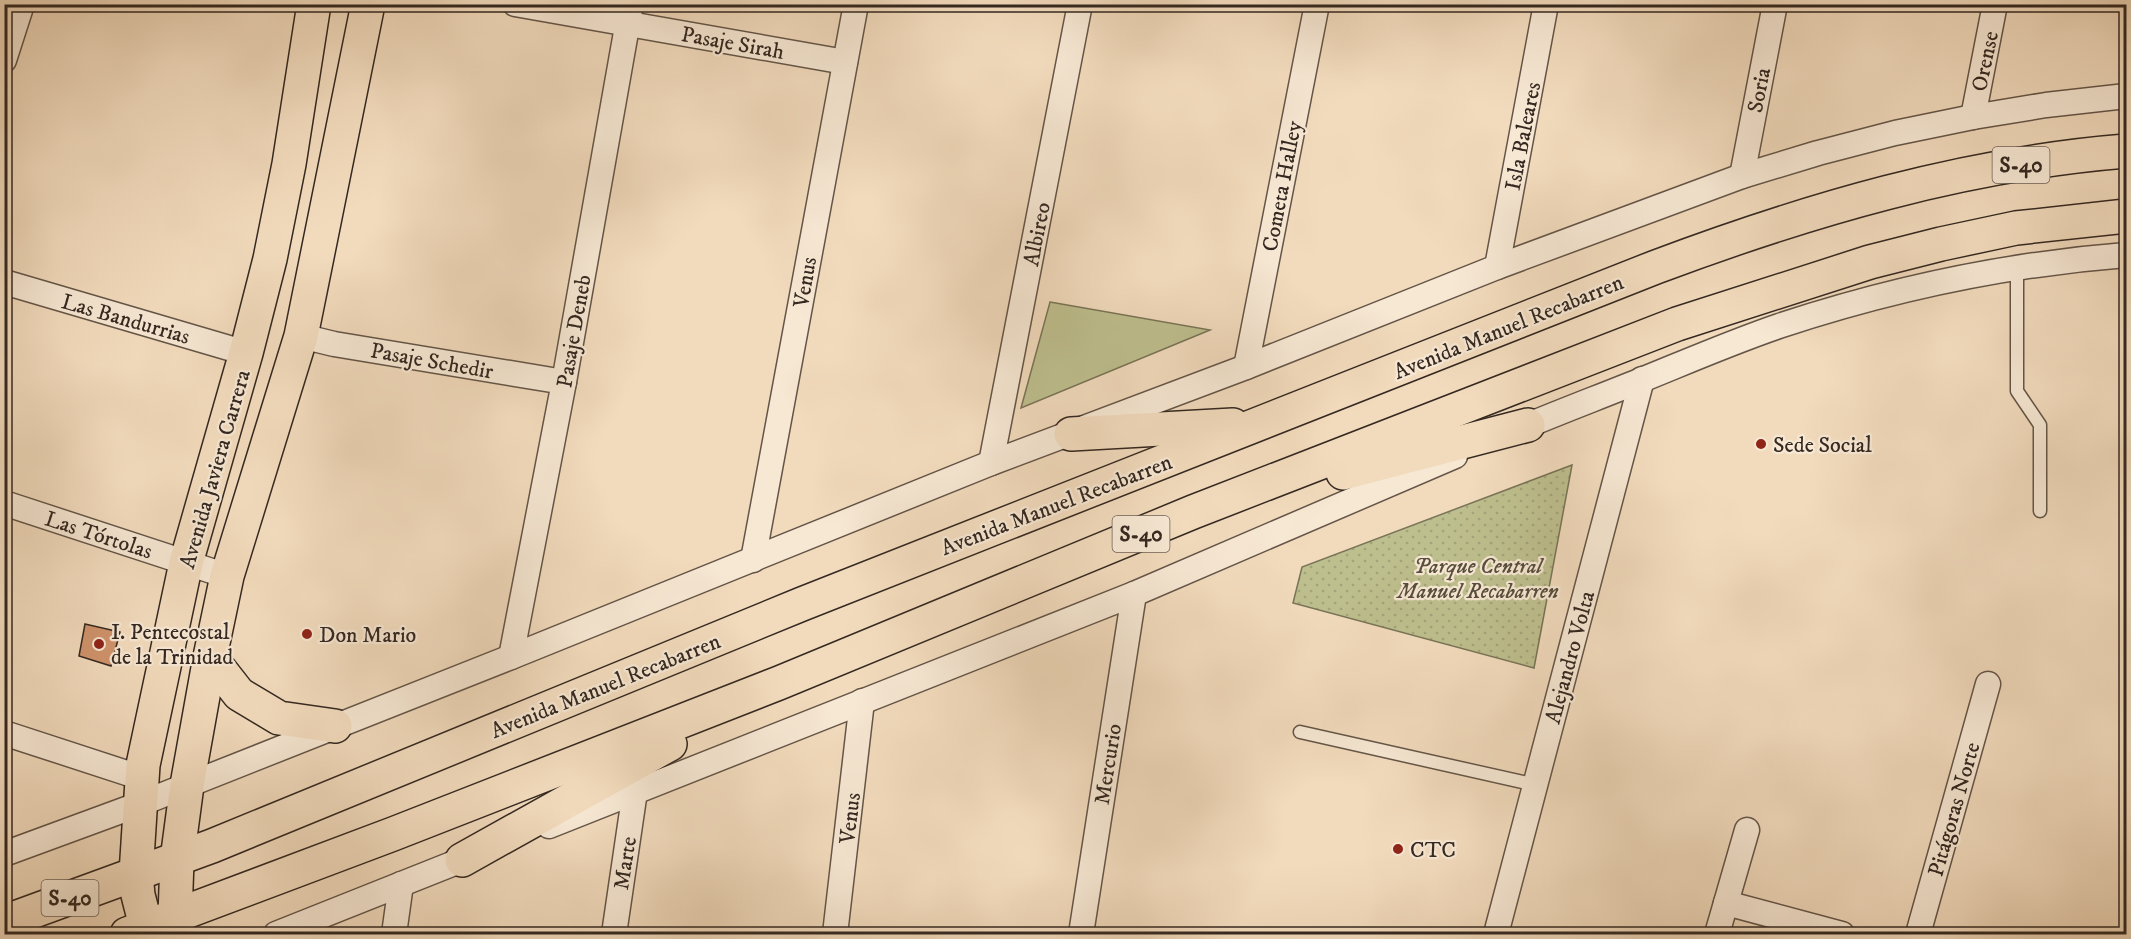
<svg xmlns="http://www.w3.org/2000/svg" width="2131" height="939" viewBox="0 0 2131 939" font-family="'IM FELL DW Pica',serif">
  <defs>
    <pattern id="park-dots" width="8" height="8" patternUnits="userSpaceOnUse" patternTransform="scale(1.5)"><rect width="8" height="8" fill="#bebf8e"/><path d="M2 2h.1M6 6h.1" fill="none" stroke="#a4a47a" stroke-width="1.8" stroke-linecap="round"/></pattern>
  </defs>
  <rect width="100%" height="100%" fill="#f2dbbd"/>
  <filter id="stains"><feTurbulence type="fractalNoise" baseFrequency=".00333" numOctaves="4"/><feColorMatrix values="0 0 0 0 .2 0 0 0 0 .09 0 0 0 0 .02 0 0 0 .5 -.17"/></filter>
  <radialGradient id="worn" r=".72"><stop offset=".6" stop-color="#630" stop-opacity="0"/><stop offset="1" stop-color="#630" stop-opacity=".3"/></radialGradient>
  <polygon fill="#bebf8e" stroke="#797458" stroke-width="1.5" points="1050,302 1210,330 1021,408"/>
  <polygon fill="url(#park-dots)" stroke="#797458" stroke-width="1.5" points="1572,465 1534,668 1293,603 1302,567"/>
  <polygon fill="#d0946d" stroke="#342821" stroke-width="1.5" points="85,624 120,632 111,666 79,656"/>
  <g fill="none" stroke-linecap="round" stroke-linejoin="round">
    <defs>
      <g id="service">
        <polyline points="2017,268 2017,391 2040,425 2040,511"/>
        <polyline points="1300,732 1536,785"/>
      </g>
      <g id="minor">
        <polyline points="515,4 845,62"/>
        <polyline points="4,60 22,4"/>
        <polyline points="1973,117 1995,4"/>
        <polyline points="1742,176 1775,4"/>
        <polyline points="1497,267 1546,4"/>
        <polyline points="4,282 246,353"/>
        <polyline points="301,336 334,344 564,382"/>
        <polyline points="1246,367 1317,4"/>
        <path d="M 1512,432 C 1554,414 1597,398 1639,381 C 1686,362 1732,342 1779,326 C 1891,289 2009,264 2126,255"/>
        <polyline points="991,463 1080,4"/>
        <polyline points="4,503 227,576"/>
        <polyline points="753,560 856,4"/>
        <polyline points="511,657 564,382 631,4"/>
        <polyline points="4,733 142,778"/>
        <polyline points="549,826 1134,594 1455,456"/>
        <polyline points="4,854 140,804 511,657 991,463 1246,367 1497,267 1742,176 1818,153 1895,133 1973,117 2046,105 2126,96"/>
        <polyline points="1726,903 1842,934"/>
        <polyline points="276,934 477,854"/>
        <polyline points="394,934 401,884"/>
        <polyline points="614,934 635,791"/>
        <polyline points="835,934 862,701"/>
        <polyline points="1081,934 1134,594"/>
        <polyline points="1496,934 1642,379"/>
        <polyline points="1717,934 1747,830"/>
        <polyline points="1918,934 1988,684"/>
      </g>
      <g id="primary">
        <polyline points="1071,434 1233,425"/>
        <polyline points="1343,473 1528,425"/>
        <polyline points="210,657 239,694 279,718 335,726"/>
        <polyline points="462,860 670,744"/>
        <polyline points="175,916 177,860 187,785 210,657 227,576 301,336 368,4"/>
        <path d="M 4,922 L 212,846 L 802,604 L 1656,267 C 1808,210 1964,164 2126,151"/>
        <polyline points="127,934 393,834 779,683 1193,512 1677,324 1870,262 1941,244 2016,228 2126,216"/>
        <polyline points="148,934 138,895 136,874 143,765 186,563 246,353 270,259 289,164 314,4"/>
      </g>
    </defs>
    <use href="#service" stroke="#645548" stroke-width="15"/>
    <use href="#minor" stroke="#645548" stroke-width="27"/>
    <use href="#primary" stroke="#342821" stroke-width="36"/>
    <use href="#service" stroke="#f7e8d4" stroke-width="12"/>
    <use href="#minor" stroke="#f7e8d4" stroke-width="24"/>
    <use href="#primary" stroke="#f2dbbd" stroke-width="33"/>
  </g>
  <g fill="#8f2418" stroke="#f7e8d4" stroke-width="2">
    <circle cx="1761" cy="444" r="6"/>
    <circle cx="307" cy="634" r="6"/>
    <circle cx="99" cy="644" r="6"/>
    <circle cx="1398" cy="849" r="6"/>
  </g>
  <g text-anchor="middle" stroke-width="4.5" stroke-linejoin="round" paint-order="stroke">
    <g fill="#f7e8d4" stroke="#6e6257" stroke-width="1.5">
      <rect x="1992.5" y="147" width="57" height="36" rx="4.5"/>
      <rect x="1112.5" y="516" width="57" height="36" rx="4.5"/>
      <rect x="41.5" y="880" width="57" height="36" rx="4.5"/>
    </g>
    <g font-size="21" font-weight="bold" fill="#342821">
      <text x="2021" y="172">S-40</text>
      <text x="1141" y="541">S-40</text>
      <text x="70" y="905">S-40</text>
    </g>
    <g font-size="22" fill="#342821" stroke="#f7e8d4">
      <text transform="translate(733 42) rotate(10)" y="8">Pasaje Sirah</text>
      <text transform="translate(1984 61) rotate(-78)" y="8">Orense</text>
      <text transform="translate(1758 90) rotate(-79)" y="8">Soria</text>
      <text transform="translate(1522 136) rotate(-79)" y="8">Isla Baleares</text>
      <text transform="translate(1281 186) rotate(-79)" y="8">Cometa Halley</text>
      <text transform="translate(1036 234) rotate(-79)" y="8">Albireo</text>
      <text transform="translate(804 282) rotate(-80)" y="8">Venus</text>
      <text transform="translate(126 318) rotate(16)" y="8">Las Bandurrias</text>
      <text transform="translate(1508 326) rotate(-22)" y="8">Avenida Manuel Recabarren</text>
      <text transform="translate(573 331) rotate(-80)" y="8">Pasaje Deneb</text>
      <text transform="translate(432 360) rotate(10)" y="8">Pasaje Schedir</text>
      <text transform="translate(214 469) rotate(-74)" y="8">Avenida Javiera Carrera</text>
      <text transform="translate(1056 504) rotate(-21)" y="8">Avenida Manuel Recabarren</text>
      <text transform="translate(99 534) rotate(18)" y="8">Las Tórtolas</text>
      <text transform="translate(1569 657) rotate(-75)" y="8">Alejandro Volta</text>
      <text transform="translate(605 685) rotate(-22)" y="8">Avenida Manuel Recabarren</text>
      <text transform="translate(1107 764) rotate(-81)" y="8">Mercurio</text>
      <text transform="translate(1953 809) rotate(-74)" y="8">Pitágoras Norte</text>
      <text transform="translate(849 818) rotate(-83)" y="8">Venus</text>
      <text transform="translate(624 863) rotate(-81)" y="8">Marte</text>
    </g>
    <g font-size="22" fill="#342821" stroke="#f7e8d4" text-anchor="start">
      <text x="1773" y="452">Sede Social</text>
      <text x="111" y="639">I. Pentecostal<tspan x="111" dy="25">de la Trinidad</tspan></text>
      <text x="319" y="642">Don Mario</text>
      <text x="1410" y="857">CTC</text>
    </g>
    <g font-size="22" font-style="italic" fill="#564e3c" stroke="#f7e8d4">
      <text x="1478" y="573">Parque Central<tspan x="1478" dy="25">Manuel Recabarren</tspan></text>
    </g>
  </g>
  <rect width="2131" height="939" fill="none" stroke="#f2dbbd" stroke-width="24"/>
  <rect x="6" y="6" width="2119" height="927" fill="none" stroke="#342821" stroke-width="3"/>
  <rect x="12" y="12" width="2107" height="915" fill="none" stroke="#342821" stroke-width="1.5"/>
  <rect width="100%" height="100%" filter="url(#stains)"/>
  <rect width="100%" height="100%" fill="url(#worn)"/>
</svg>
